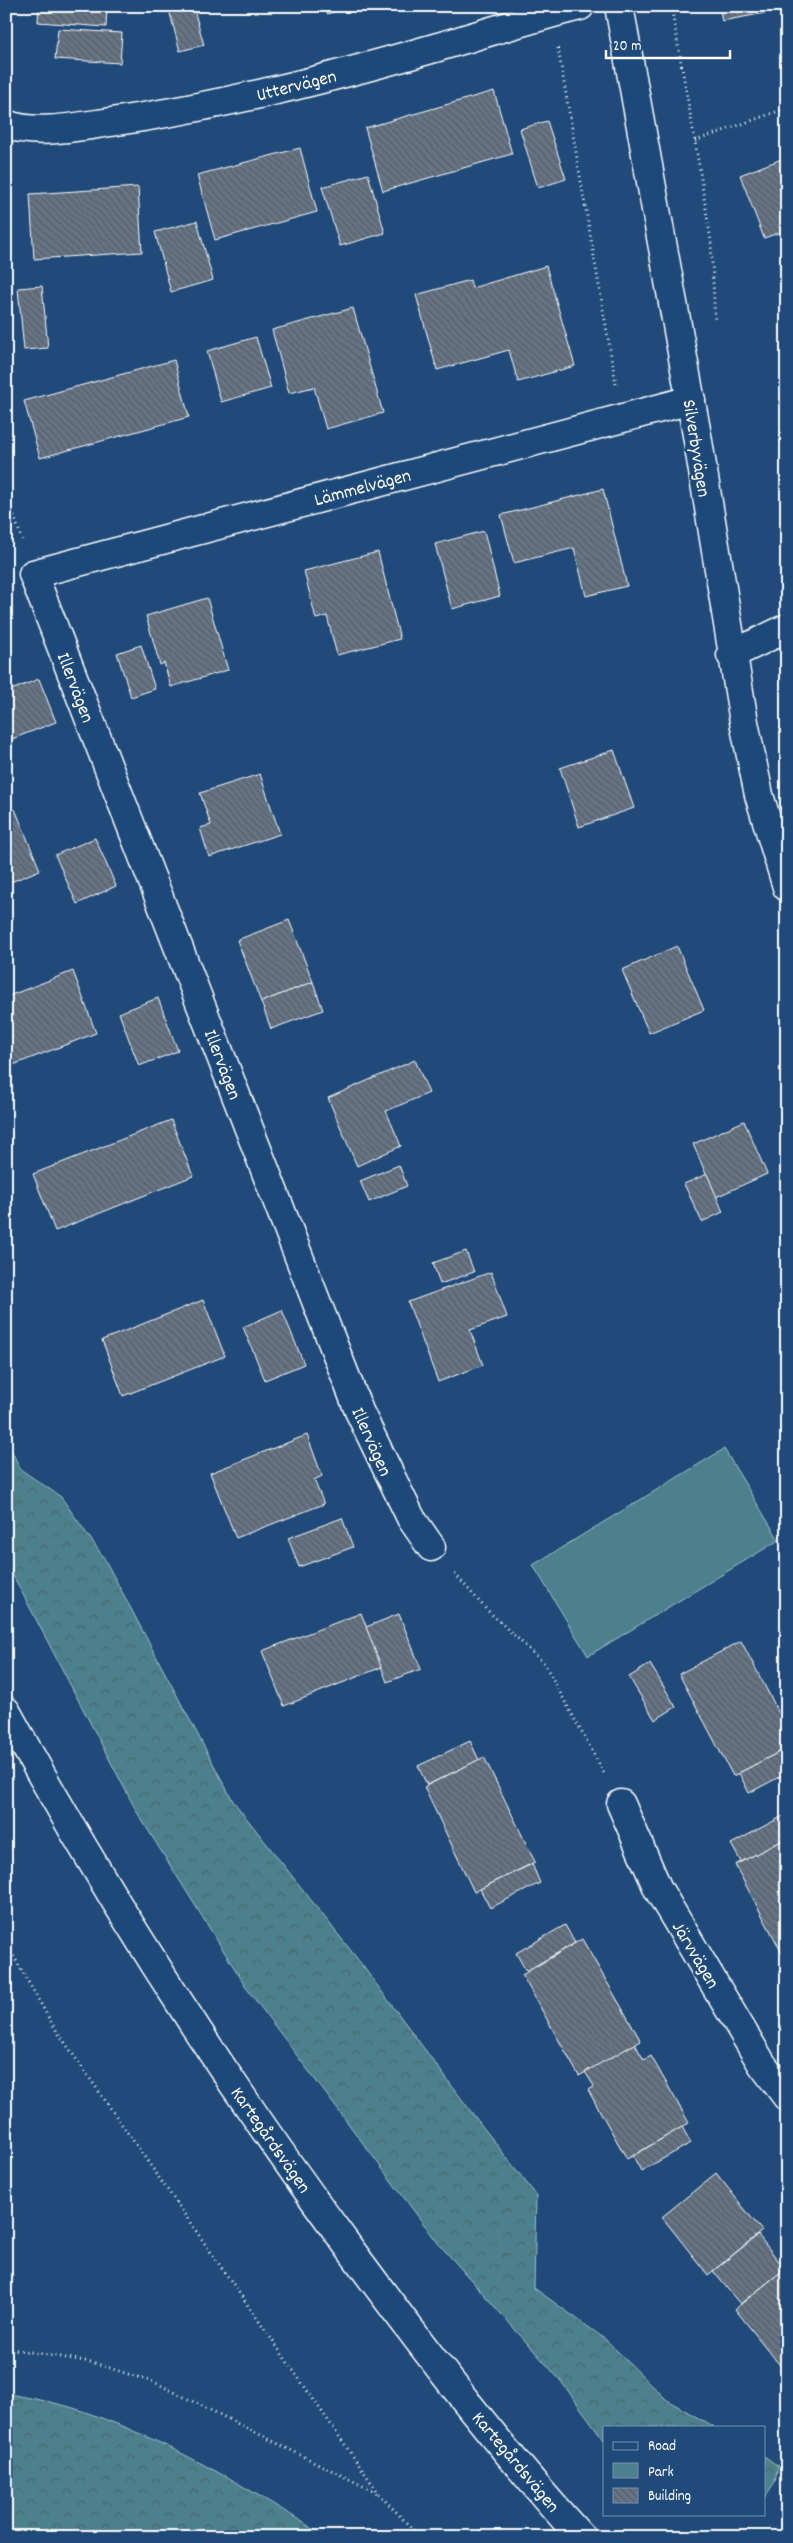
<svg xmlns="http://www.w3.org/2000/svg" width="793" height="2543" viewBox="0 0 793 2543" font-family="Dekko,sans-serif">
  <defs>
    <pattern id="forest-crowns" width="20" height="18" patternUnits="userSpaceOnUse" patternTransform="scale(1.25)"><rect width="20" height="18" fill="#4c808c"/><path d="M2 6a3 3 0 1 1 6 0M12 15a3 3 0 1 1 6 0" fill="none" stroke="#4c666c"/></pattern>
    <pattern id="building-back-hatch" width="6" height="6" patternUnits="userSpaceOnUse" patternTransform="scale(1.25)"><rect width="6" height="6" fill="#657485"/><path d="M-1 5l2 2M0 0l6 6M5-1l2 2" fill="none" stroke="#575e66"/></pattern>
  </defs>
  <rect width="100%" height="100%" fill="#1f4a7a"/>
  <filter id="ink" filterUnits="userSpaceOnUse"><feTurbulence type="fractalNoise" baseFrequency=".02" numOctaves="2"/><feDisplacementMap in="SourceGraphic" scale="10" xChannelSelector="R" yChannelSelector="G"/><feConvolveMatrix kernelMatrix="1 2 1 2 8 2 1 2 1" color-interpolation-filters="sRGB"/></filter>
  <g filter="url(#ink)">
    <polygon fill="#4c808c" stroke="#a6c0c6" points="724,1449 779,1540 588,1656 533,1565"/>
    <g fill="url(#forest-crowns)" stroke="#a6c0c6">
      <polygon points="6,1438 20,1469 61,1497 104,1558 233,1801 359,1961 475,2117 536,2195 534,2288 605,2339 667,2400 714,2427 604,2427 604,2440 560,2380 438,2243 250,1993 138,1814 6,1562"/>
      <path d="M 6,2393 C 33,2399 62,2403 88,2413 C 172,2443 251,2489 326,2537 L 6,2537 Z"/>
      <polygon points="764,2456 778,2466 775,2482 764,2498"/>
    </g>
    <g fill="url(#building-back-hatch)" stroke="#fff">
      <polygon points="39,6 107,6 106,27 38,22"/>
      <polygon points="168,6 193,6 204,45 180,51"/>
      <polygon points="199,6 218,6 201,11"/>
      <polygon points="325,6 353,6 327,14"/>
      <polygon points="719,6 787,6 787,9 722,21"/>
      <polygon points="58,29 122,33 120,63 55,59"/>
      <polygon points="494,91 512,154 383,191 365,128"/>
      <polygon points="547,121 566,179 538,188 520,129"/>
      <polygon points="300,148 317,212 215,240 197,175"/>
      <polygon points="787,157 787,230 764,238 740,175"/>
      <polygon points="368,174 385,233 340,246 322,187"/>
      <polygon points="138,187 142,252 34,259 30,194"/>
      <polygon points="197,221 213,280 171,292 155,232"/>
      <polygon points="546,266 575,366 518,382 509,350 437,370 416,295 470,280 472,288"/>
      <polygon points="42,286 48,348 24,350 18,288"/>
      <polygon points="353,308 383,413 326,429 314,387 289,393 272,330"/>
      <polygon points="256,337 271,388 221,402 207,351"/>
      <polygon points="174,360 189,417 40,458 24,401"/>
      <polygon points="603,489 627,586 586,596 574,548 514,563 501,515"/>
      <polygon points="484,531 500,596 452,609 435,544"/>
      <polygon points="378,552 400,639 337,655 327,616 316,619 304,571"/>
      <polygon points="207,598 228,670 171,687 164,663 160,665 146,616"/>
      <polygon points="141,645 155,689 131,697 117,653"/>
      <polygon points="39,679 56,722 12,739 6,725 6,692"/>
      <polygon points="614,750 634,808 579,827 560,768"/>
      <polygon points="260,774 280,834 209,857 200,828 211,825 200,793"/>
      <polygon points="15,809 40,870 6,884 6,812"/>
      <polygon points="95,838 116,886 77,904 55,855"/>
      <polygon points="289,920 313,982 261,1002 237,940"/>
      <polygon points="677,946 704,1010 649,1033 622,970"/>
      <polygon points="73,971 96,1033 13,1065 6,1049 6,997"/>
      <polygon points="313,982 323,1010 271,1029 261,1002"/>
      <polygon points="158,998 178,1051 139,1066 119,1013"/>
      <polygon points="415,1060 429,1093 386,1111 401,1146 357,1166 328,1098"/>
      <polygon points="171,1120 193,1176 55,1231 33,1174"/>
      <polygon points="744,1121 767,1174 716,1197 693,1144"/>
      <polygon points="399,1165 407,1186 369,1202 360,1181"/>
      <polygon points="707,1174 723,1212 702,1222 684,1184"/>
      <polygon points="466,1251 474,1272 440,1284 433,1263"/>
      <polygon points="491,1272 507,1317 470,1330 483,1365 438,1382 408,1302"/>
      <polygon points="203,1300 225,1356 123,1396 102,1340"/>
      <polygon points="282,1310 304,1364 265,1380 243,1327"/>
      <polygon points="307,1435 322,1476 314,1480 324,1504 236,1538 210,1473"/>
      <polygon points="342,1518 353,1547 299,1567 288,1538"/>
      <polygon points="361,1613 382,1667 284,1706 262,1651"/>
      <polygon points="399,1614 421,1669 387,1682 366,1627"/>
      <polygon points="741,1641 787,1728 787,1748 733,1776 679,1674"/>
      <polygon points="650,1664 676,1707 655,1720 629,1677"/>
      <polygon points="470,1741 479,1760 427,1785 418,1766"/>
      <polygon points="787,1748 787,1773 749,1793 739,1773"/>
      <polygon points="484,1757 535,1862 474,1892 424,1787"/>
      <polygon points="783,1816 787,1824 787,1838 741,1862 731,1844"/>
      <polygon points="787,1838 787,1962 735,1865"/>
      <polygon points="532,1864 540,1883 490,1908 480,1889"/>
      <polygon points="565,1925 575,1943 526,1971 516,1953"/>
      <polygon points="582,1939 641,2041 579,2076 522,1975"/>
      <polygon points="635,2044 644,2060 651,2056 689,2123 627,2159 588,2090 594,2086 585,2072"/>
      <polygon points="682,2127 691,2143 641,2171 633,2156"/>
      <polygon points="716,2173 762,2231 708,2275 662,2217"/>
      <polygon points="758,2235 785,2269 740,2304 713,2271"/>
      <polygon points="787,2267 787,2374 735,2309"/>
    </g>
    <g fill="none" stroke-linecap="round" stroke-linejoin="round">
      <defs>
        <g id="minor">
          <polyline points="619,6 697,435 744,722 759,795 787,887"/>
          <path d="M 6,124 C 34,136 82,126 111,122 C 222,106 331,78 438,47 C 486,33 532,18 580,6"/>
          <polyline points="731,655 787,628"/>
          <polyline points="431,1547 411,1518 359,1411 33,574 691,400"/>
          <polyline points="621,1804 658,1889 762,2064 787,2097"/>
        </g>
        <path id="tertiary" d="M 6,1711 C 108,1899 223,2077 350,2249 C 423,2348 498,2446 581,2537"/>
      </defs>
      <use href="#minor" stroke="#fff" stroke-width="31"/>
      <use href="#tertiary" stroke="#fff" stroke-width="31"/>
      <g stroke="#fff" stroke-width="3" stroke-dasharray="1 4" stroke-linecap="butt">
        <polyline points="671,6 695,141 711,241 715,321"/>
        <polyline points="558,48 616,384"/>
        <polyline points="695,141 787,108"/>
        <polyline points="6,492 22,540"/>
        <polyline points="455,1574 486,1609 544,1663 604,1773"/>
        <polyline points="6,1943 54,2027 380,2495 420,2537"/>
        <polyline points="6,2348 91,2362 156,2383 379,2494"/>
        <path d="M 661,2537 C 683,2530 702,2531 725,2537"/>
      </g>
      <use href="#minor" stroke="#1f4a7a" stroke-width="28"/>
      <use href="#tertiary" stroke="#1f4a7a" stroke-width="28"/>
    </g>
  </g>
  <g text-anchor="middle" stroke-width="4.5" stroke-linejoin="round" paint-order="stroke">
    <g font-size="19" fill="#fff" stroke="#1f4a7a">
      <text transform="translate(296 84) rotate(-14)" y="7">Uttervägen</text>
      <text transform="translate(698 448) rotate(81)" y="7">Silverbyvägen</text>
      <text transform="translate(362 486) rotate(-15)" y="7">Lämmelvägen</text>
      <text transform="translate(77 687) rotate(69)" y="7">Illervägen</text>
      <text transform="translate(224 1064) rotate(69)" y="7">Illervägen</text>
      <text transform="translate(373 1441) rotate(66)" y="7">Illervägen</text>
      <text transform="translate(697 1954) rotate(59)" y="7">Järvvägen</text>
      <text transform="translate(272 2139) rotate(55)" y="7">Kartegårdsvägen</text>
      <text transform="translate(517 2461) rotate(50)" y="7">Kartegårdsvägen</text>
    </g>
  </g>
  <rect width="793" height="2543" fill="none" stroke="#1f4a7a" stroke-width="25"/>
  <rect x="12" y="12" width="768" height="2518" fill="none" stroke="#fff" stroke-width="2" filter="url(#ink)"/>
  <rect x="603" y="2426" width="162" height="90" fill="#1f4a7a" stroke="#7992af"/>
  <rect x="613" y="2442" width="25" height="8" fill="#1f4a7a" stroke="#7992af"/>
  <text x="648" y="2450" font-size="15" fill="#ffffff">Road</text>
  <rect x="613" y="2463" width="25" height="15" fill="#4c808c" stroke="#7992af"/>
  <text x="648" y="2476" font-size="15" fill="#ffffff">Park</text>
  <rect x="613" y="2488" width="25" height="15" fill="url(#building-back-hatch)" stroke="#7992af"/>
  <text x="648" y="2500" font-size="15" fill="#ffffff">Building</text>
  <path d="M606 50v8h124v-8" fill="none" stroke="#ffffff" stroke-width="2.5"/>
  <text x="613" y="50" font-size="15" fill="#ffffff" stroke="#1f4a7a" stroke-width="4" paint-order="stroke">20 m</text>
</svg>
